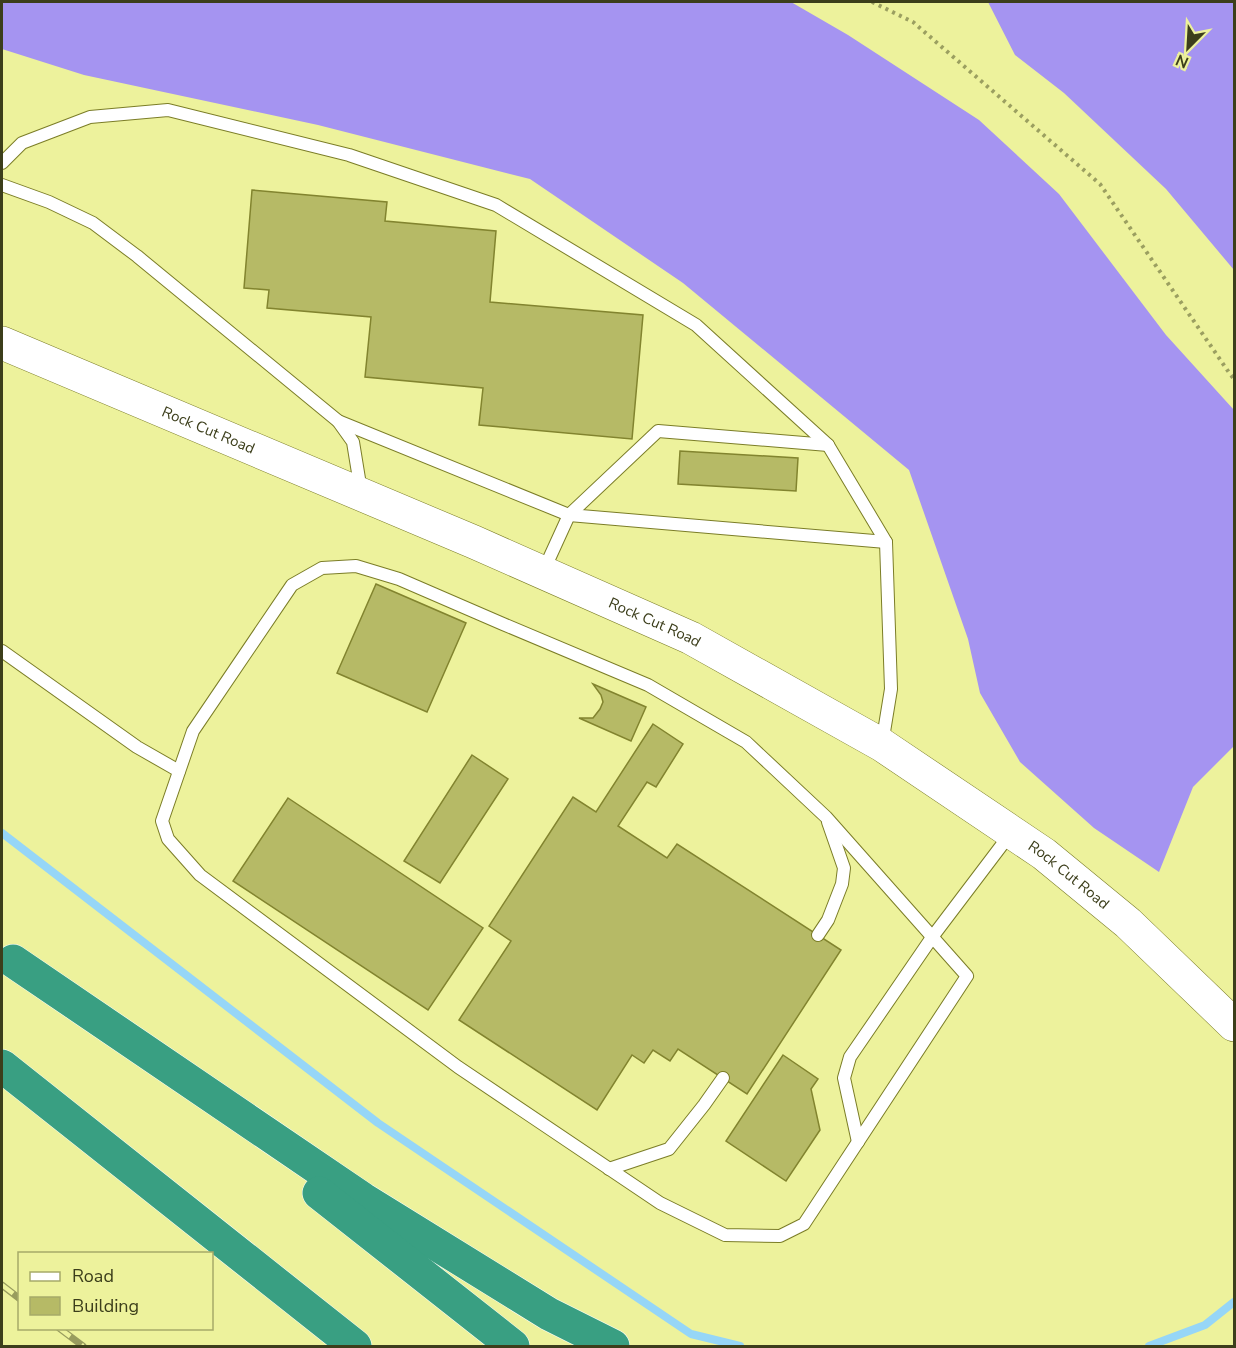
<svg xmlns="http://www.w3.org/2000/svg" width="1236" height="1348" viewBox="0 0 1236 1348" font-family="'Nunito Sans',sans-serif">
  <rect width="100%" height="100%" fill="#edf29c"/>
  <g fill="#a594f1">
    <polygon points="2,2 791,2 848,35 979,120 1059,194 1166,335 1234,410 1234,746 1193,787 1159,872 1094,828 1020,762 980,693 968,639 909,470 683,283 530,179 318,125 84,75 2,49"/>
    <polygon points="988,2 1234,2 1234,270 1166,189 1064,93 1015,55"/>
  </g>
  <g fill="none" stroke-linecap="round" stroke-linejoin="round">
    <g stroke="#96d6f7" stroke-width="8">
      <polyline points="2,833 378,1123 691,1334 740,1346"/>
      <polyline points="1149,1346 1205,1325 1234,1302"/>
    </g>
  </g>
  <g fill="#b6ba66" stroke="#82842f" stroke-width="1.5">
    <polygon points="252,190 387,202 385,221 496,231 490,302 643,315 632,439 479,425 483,388 365,377 371,317 267,308 269,290 244,288"/>
    <polygon points="680,451 798,458 796,491 678,484"/>
    <polygon points="376,584 466,623 427,712 337,673"/>
    <polygon points="593,684 646,707 631,741 579,718 593,718 600,709 603,702 601,695"/>
    <polygon points="653,724 683,744 656,787 647,782 618,826 667,858 677,844 841,950 747,1094 678,1049 670,1061 653,1050 644,1063 632,1055 597,1110 459,1020 511,941 489,926 573,797 596,812"/>
    <polygon points="472,755 508,779 440,883 404,861"/>
    <polygon points="288,798 483,928 428,1010 233,881"/>
    <polygon points="783,1055 818,1079 811,1089 820,1130 786,1181 726,1141"/>
  </g>
  <g fill="none" stroke-linecap="round" stroke-linejoin="round">
    <defs>
      <g id="lane">
        <polyline points="2,163 22,143 90,117 168,110 349,155 496,205 696,325 828,445 886,542 891,689 882,744"/>
        <polyline points="2,185 49,202 93,223 137,256 338,421 353,442 361,491"/>
        <polyline points="338,421 569,515 886,542"/>
        <polygon points="356,566 399,579 503,624 648,685 746,742 826,817 967,976 804,1224 780,1236 725,1235 660,1203 458,1067 200,875 168,839 162,821 193,731 292,585 322,568"/>
        <polyline points="543,572 569,515 658,431 828,445"/>
        <polyline points="2,651 137,747 179,771"/>
        <polyline points="818,935 828,920 842,884 844,868 828,822"/>
        <polyline points="858,1142 844,1078 850,1057 933,936 1011,833"/>
        <polyline points="609,1169 669,1149 704,1105 723,1078"/>
      </g>
      <g id="secondary">
        <path id="s1" d="M 2,343 L 474,542 L 691,638 L 882,745 L 1044,854 L 1128,923 L 1234,1025"/>
      </g>
      <g id="highway">
        <polyline points="13,961 363,1199 549,1314 613,1346"/>
        <polyline points="2,1066 355,1346"/>
        <polyline points="319,1193 513,1346"/>
      </g>
    </defs>
    <use href="#lane" stroke="#7b7d27" stroke-width="14"/>
    <use href="#secondary" stroke="#7b7d27" stroke-width="34"/>
    <use href="#highway" stroke="#fff" stroke-width="34"/>
    <polyline stroke="#9b9f60" stroke-width="4" stroke-dasharray="3 4.5" stroke-linecap="butt" points="872,2 913,22 1100,184 1230,374 1234,379"/>
    <use href="#lane" stroke="#fff" stroke-width="12"/>
    <use href="#secondary" stroke="#fff" stroke-width="33"/>
    <use href="#highway" stroke="#399f82" stroke-width="33"/>
    <defs>
      <g id="rail">
        <polyline points="2,1285 20,1299"/>
        <polyline points="59,1328 83,1346"/>
      </g>
    </defs>
    <use href="#rail" stroke="#989c5e" stroke-width="7"/>
    <use href="#rail" stroke="#edf29c" stroke-width="4.5" stroke-dasharray="14" stroke-linecap="butt"/>
  </g>
  <g text-anchor="middle" stroke-width="5" stroke-linejoin="round" paint-order="stroke">
    <g font-size="15" fill="#3c3e1b" stroke="#edf29c">
      <text dy="5" stroke="none"><textPath href="#s1" startOffset="224">Rock Cut Road</textPath></text>
      <text dy="5" stroke="none"><textPath href="#s1" startOffset="710">Rock Cut Road</textPath></text>
      <text dy="5" stroke="none"><textPath href="#s1" startOffset="1196">Rock Cut Road</textPath></text>
    </g>
  </g>
  <rect width="1236" height="1348" fill="none" stroke="#3c3e1b" stroke-width="6"/>
  <rect x="18" y="1252" width="195" height="78" fill="#edf29c" stroke="#a6aa68" stroke-width="1.5"/>
  <rect x="30" y="1272" width="30" height="9" fill="#ffffff" stroke="#a6aa68" stroke-width="1.5"/>
  <text x="72" y="1282" font-size="18" fill="#3c3e1b">Road</text>
  <rect x="30" y="1297" width="30" height="18" fill="#b6ba66" stroke="#a6aa68" stroke-width="1.5"/>
  <text x="72" y="1312" font-size="18" fill="#3c3e1b">Building</text>
  <g transform="translate(1188 48) rotate(204)" stroke="#edf29c" stroke-width="4.5" paint-order="stroke">
  <path d="M0-4.5L10 22L0 15L-10 22Z" fill="#3c3e1b"/>
  <text y="-9" font-size="16" font-weight="bold" text-anchor="middle" fill="#3c3e1b">N</text>
  </g>
</svg>
